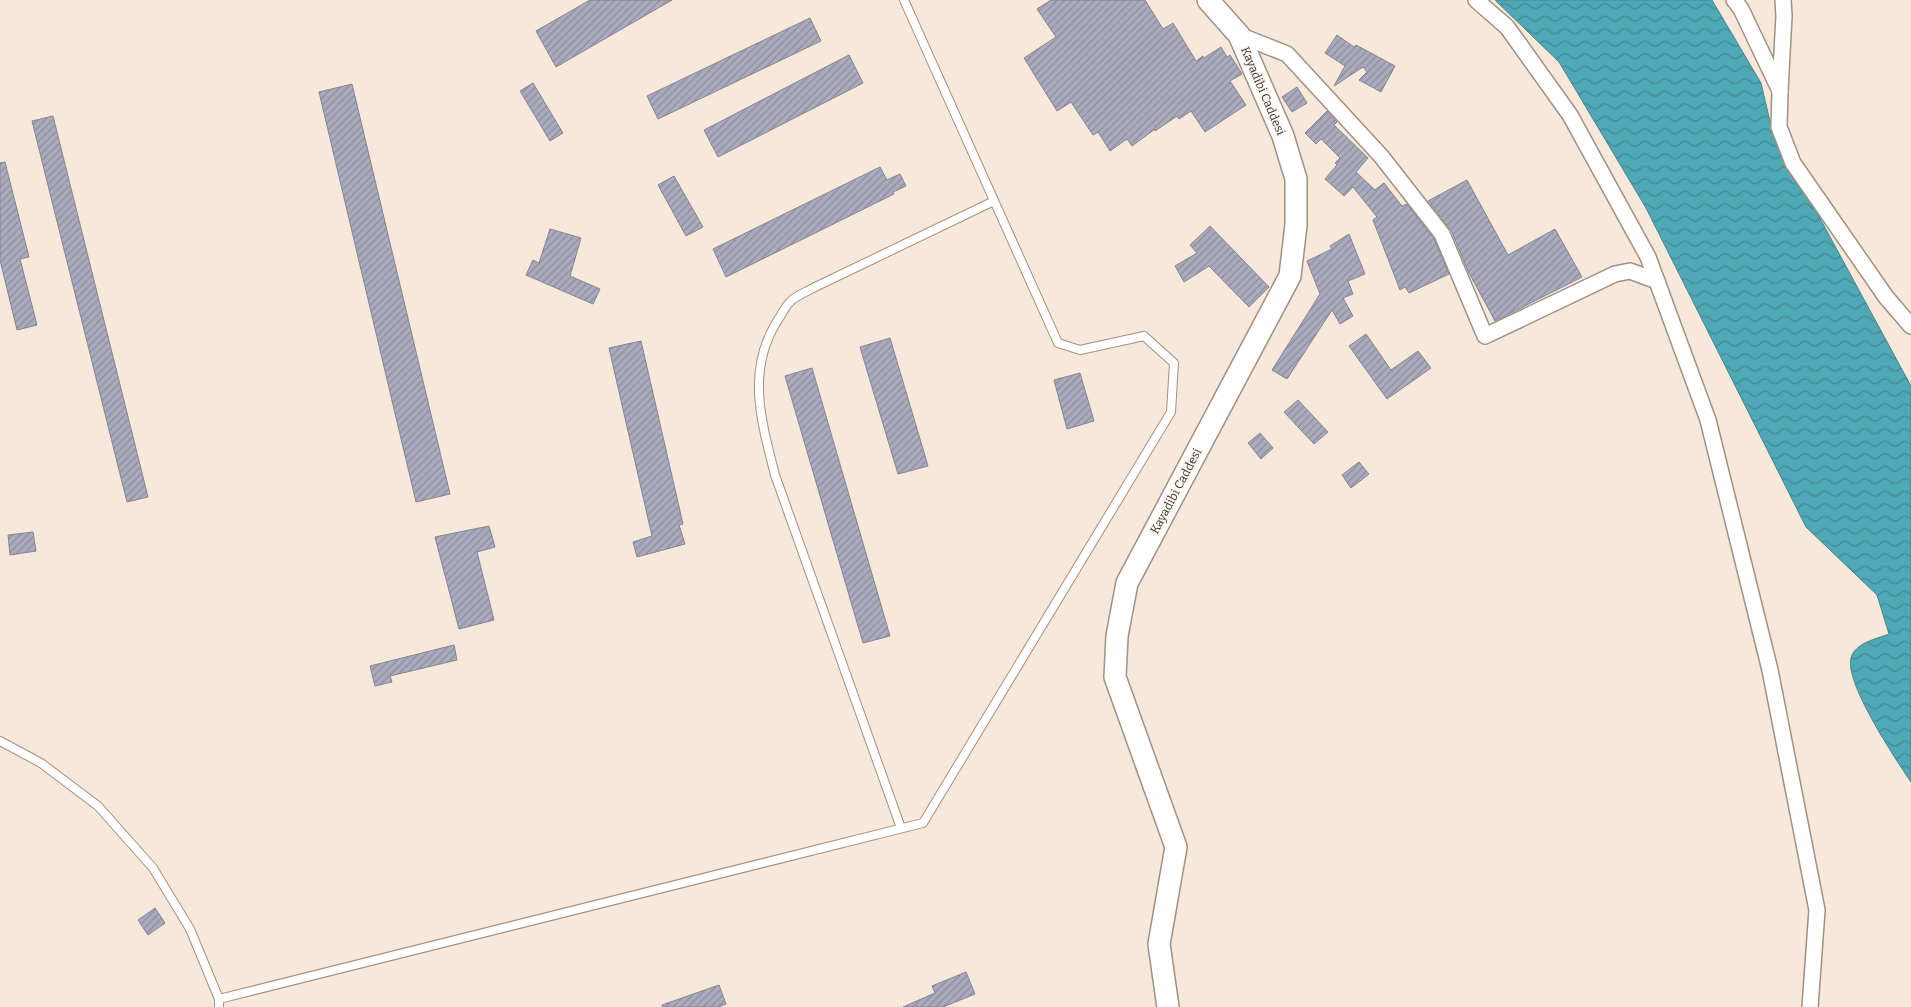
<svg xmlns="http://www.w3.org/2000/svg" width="1911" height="1007" viewBox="0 0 1911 1007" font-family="Bitter,serif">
  <defs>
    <pattern id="water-waves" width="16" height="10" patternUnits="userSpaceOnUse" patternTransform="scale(1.25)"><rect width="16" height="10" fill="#4ea8b6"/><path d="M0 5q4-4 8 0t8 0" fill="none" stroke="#428a94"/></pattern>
    <pattern id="building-hatch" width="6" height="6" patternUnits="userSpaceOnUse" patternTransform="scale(1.25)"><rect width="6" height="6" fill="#aaabbe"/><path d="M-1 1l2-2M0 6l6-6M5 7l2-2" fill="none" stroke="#8b8c9b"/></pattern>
  </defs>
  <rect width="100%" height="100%" fill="#f7e8d9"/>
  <path fill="url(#water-waves)" stroke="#48868e" d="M 1495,0 L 1712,0 L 1761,83 L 1772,130 L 1911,386 L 1911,782 C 1896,760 1844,682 1851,658 C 1855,643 1876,639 1889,634 L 1877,595 L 1806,527 L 1646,208 L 1559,62 Z"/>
  <g fill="url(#building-hatch)" stroke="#838495">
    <polygon points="590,0 672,0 556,67 536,31"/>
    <polygon points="1051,0 1145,0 1163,29 1173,23 1196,61 1203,56 1204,58 1221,47 1227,57 1230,55 1242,74 1230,81 1246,105 1205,132 1191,111 1179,119 1177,116 1155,131 1155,129 1132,146 1127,139 1110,151 1098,132 1093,135 1071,102 1057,111 1024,58 1056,37 1037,9"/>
    <polygon points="810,18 821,41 658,119 647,96"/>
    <polygon points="1337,35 1354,47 1356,45 1395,66 1381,92 1359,80 1367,72 1363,67 1334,86 1345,66 1325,53"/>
    <polygon points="849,55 863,83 718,157 704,130"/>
    <polygon points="533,83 563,133 550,141 520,91"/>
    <polygon points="352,84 450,494 416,502 319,92"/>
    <polygon points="1297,87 1307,103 1292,112 1282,97"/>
    <polygon points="1327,111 1337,122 1334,125 1368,158 1356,172 1375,190 1384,183 1402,206 1407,204 1434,239 1449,274 1409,293 1405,287 1400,290 1373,220 1377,217 1353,187 1344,196 1325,179 1337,165 1335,163 1340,158 1321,139 1316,144 1305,133"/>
    <polygon points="53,116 148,497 127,502 32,121"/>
    <polygon points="5,162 29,257 20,259 37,325 17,330 0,260 0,163"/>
    <polygon points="880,167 887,180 900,174 906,186 893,192 894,194 726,277 713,249"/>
    <polygon points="674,176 703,227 686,236 658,185"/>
    <polygon points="1467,180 1508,255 1555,229 1582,277 1495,321 1468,271 1451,230 1428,201"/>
    <polygon points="1210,226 1269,287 1249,307 1209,266 1184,282 1175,266 1197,253 1190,245"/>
    <polygon points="550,229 581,238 570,276 600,289 593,304 526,275 533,260 539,263"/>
    <polygon points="1349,234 1365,274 1348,281 1353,294 1343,298 1353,316 1340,324 1332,310 1287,379 1272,370 1320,294 1307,261 1332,249 1330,246"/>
    <polygon points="1366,334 1391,370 1418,351 1431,368 1387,399 1349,346"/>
    <polygon points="890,338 928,466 898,474 860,347"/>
    <polygon points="641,341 683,524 679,525 685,544 637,557 633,542 652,536 609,348"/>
    <polygon points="812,368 890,636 863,643 785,376"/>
    <polygon points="1080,373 1094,421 1067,429 1054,380"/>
    <polygon points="1298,400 1328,432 1314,444 1284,412"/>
    <polygon points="1260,433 1273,448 1261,459 1248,443"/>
    <polygon points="1359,462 1369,474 1351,488 1342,475"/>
    <polygon points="489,526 495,547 477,552 494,620 459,629 435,537"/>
    <polygon points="33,532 36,551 10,555 8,535"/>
    <polygon points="454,645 457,660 390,676 392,682 375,686 370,666"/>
    <polygon points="155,908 165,923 148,935 138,920"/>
    <polygon points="966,972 975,994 943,1007 903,1007 935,993 932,986"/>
    <polygon points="719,985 726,1004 718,1007 662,1007 662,1005"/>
  </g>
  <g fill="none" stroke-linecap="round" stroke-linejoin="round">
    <defs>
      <g id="lane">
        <polyline points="0,741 41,763 98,806 153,868 190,929 219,999 219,1007"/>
        <path d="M 901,828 L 775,475 C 762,423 746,373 776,323 C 781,316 785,306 791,301 C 796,296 804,293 811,289 L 994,201"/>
        <polyline points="219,999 923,823 1171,412 1174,363 1144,336 1080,350 1058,343 904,0"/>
      </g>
      <g id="street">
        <polyline points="1476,0 1507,27 1570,115 1648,257 1708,420 1770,670 1817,910 1810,1007"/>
        <polyline points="1734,0 1741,9 1780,91 1784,16 1783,0"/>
        <polyline points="1239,35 1287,54 1381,156 1442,234 1485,336 1615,274 1630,271 1657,281"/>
        <polyline points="1780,91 1779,127 1793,163 1886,297 1911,326"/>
      </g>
      <polyline id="secondary" points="1168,1007 1159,944 1176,847 1115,677 1117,636 1127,583 1290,276 1296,225 1296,179 1283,136 1239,35 1208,0"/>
    </defs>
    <use href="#lane" stroke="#9f9183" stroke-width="10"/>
    <use href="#street" stroke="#9f9183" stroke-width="18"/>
    <use href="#secondary" stroke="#9f9183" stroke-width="24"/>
    <use href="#lane" stroke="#fff" stroke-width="8"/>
    <use href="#street" stroke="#fff" stroke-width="15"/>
    <use href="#secondary" stroke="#fff" stroke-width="21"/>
  </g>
  <g text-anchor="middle" stroke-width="4" stroke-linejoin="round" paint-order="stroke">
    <g font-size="12" fill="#3a352f" stroke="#fdf7f1">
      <text transform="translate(1263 91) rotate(67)" y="4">Kayadibi Caddesi</text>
      <text transform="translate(1176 491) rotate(-62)" y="4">Kayadibi Caddesi</text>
    </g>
  </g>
</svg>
